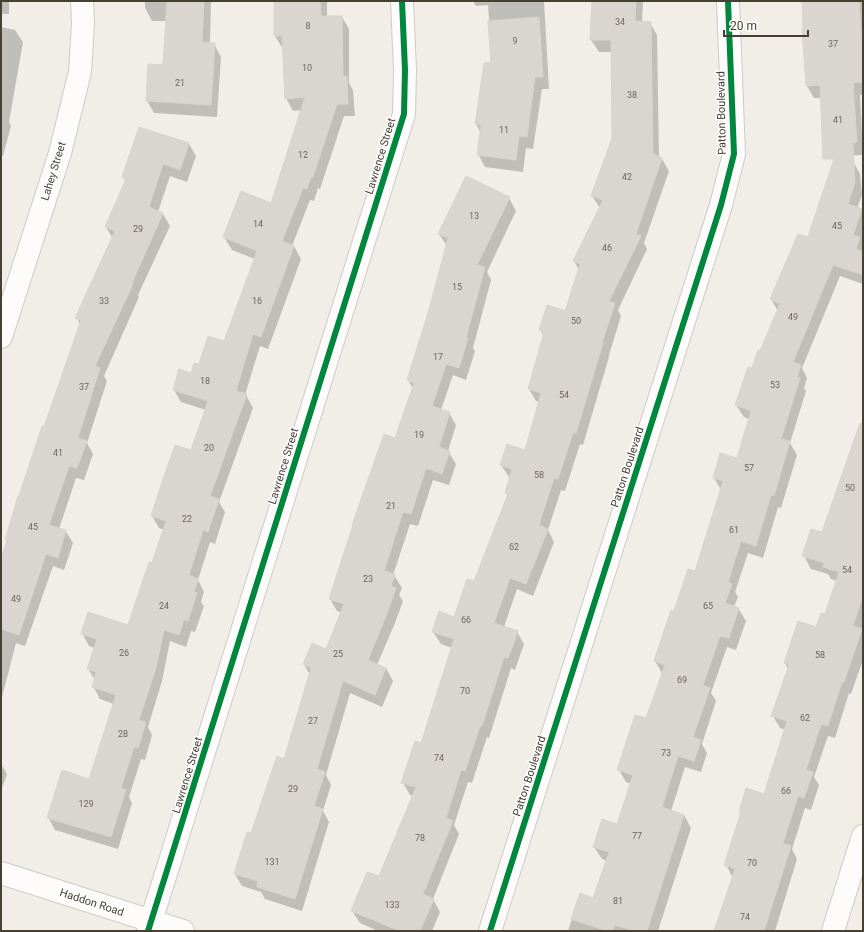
<svg xmlns="http://www.w3.org/2000/svg" width="864" height="932" viewBox="0 0 864 932" font-family="Roboto,sans-serif">
  <rect width="100%" height="100%" fill="#f0eee6"/>
  <g fill="#0003">
    <rect x="1" y="1" width="8" height="13"/>
    <polygon points="145,1 211,1 210,44 214,44 221,57 217,117 154,113 147,101 164,66 167,21 152,21 145,8"/>
    <polygon points="275,1 327,1 327,17 342,17 349,29 349,83 353,90 355,116 344,116 320,189 318,188 314,201 310,200 292,246 294,246 301,259 268,349 260,346 245,395 246,395 253,408 219,502 225,512 215,544 210,542 198,580 204,592 201,602 204,606 195,632 191,631 186,647 170,641 162,681 148,727 152,735 145,760 141,759 129,797 132,803 118,849 55,830 48,817 90,780 114,704 100,699 93,686 95,680 88,669 95,648 89,646 82,633 129,627 164,530 159,528 152,516 191,451 206,410 181,402 174,390 225,342 255,259 232,250 224,237 271,204 302,110 293,111 286,98 283,49 275,36"/>
    <polygon points="473,1 544,1 549,89 542,89 533,149 526,148 523,172 485,167 478,154 481,133 476,124 492,63 488,5 476,6"/>
    <polygon points="593,1 643,1 642,22 650,23 657,35 659,158 662,159 669,171 644,243 647,249 618,310 621,316 609,355 609,357 583,445 580,444 565,491 561,490 548,530 554,542 533,596 517,589 504,627 517,632 524,644 515,670 511,668 489,738 487,737 472,783 468,782 454,825 459,834 433,899 440,912 432,931 378,931 360,923 352,911 380,878 413,796 410,795 403,783 422,744 452,648 441,644 433,632 455,618 474,583 508,497 506,493 511,478 509,477 501,465 526,451 540,402 536,401 529,389 544,336 540,330 565,312 579,270 574,261 600,208 592,196 613,138 612,52 599,52 591,40"/>
    <polygon points="803,1 863,1 863,95 860,95 863,155 838,156 853,161 860,174 862,195 857,208 863,210 863,284 840,276 802,368 807,378 804,388 806,391 790,443 797,455 781,508 778,507 763,558 748,553 735,592 738,597 734,607 738,608 746,621 736,650 727,647 711,693 716,701 702,744 707,753 701,772 685,767 671,811 684,815 691,828 658,931 568,931 580,894 594,899 607,861 602,859 594,847 617,826 631,784 626,782 619,770 647,719 662,673 655,661 674,612 695,572 721,490 714,478 738,459 750,420 744,417 736,405 778,311 771,299 808,238 836,156 821,98 814,98 807,86"/>
    <polygon points="1,27 15,30 23,42 9,122 11,126 3,156 1,155"/>
    <polygon points="189,144 196,156 187,182 170,176 158,212 163,214 170,226 138,295 139,297 104,376 107,381 87,443 93,454 84,480 76,478 59,529 65,530 73,543 64,570 53,566 25,646 16,643 1,701 1,562 8,543 6,539 80,324 77,318 113,239 106,227 126,182 123,177"/>
    <polygon points="509,198 516,211 487,272 491,280 473,348 475,351 466,380 453,375 441,410 449,413 456,425 448,451 456,464 449,485 433,480 418,526 410,524 393,575 394,575 402,588 399,595 403,601 395,623 377,665 386,668 393,681 382,707 350,693 326,775 331,785 323,811 329,822 302,911 265,899 261,892 242,886 235,874 284,760 310,675 304,664 326,650 342,613 337,611 330,599 354,527 353,525 396,439 413,389 408,380 429,314 447,246 439,234"/>
    <polygon points="863,444 863,660 851,694 849,693 835,738 828,736 814,777 819,785 811,810 805,808 792,849 797,859 775,931 714,931 718,919 719,919 733,878 726,865 742,813 740,811 765,795 786,730 780,728 773,716 788,669 785,663 816,628 826,615 837,581 831,579 828,574 811,569 804,556 822,533"/>
    <polygon points="1,764 7,774 1,791"/>
  </g>
  <g fill="#d9d6cf" stroke="#d8d5cc">
    <polygon points="167,1 204,1 202,42 215,43 211,105 146,101 148,64 163,65"/>
    <polygon points="274,1 320,1 321,16 342,16 343,77 347,76 348,104 337,104 313,177 311,177 307,189 303,188 282,241 294,246 261,337 253,334 236,391 247,394 210,496 219,499 208,532 203,530 189,575 198,579 194,592 197,593 188,621 184,619 179,635 164,630 156,668 139,720 146,722 138,748 134,747 121,788 126,790 111,837 47,818 62,770 89,779 116,695 92,687 96,672 87,669 97,639 81,634 88,612 128,625 149,562 152,563 166,521 151,516 161,485 175,445 191,450 208,401 173,390 179,369 191,373 194,363 199,364 208,336 224,341 257,251 223,237 241,191 271,203 305,97 285,99 282,36 274,36"/>
    <polygon points="592,1 636,1 635,21 651,22 653,154 662,158 636,234 641,236 609,301 615,303 602,343 603,343 576,433 573,433 558,479 554,478 539,525 548,529 526,584 510,578 494,623 518,631 508,658 504,657 482,726 480,726 465,771 461,770 446,818 453,821 423,894 434,899 420,931 400,931 351,911 367,872 379,876 416,787 401,783 415,741 421,743 454,639 432,632 439,611 454,617 467,579 474,581 508,494 505,493 512,469 500,465 507,444 525,450 541,393 528,389 544,332 539,330 547,305 565,311 580,264 573,261 603,200 591,196 612,138 611,40 590,40"/>
    <polygon points="802,1 859,1 863,60 863,82 853,83 857,142 853,143 855,182 848,204 862,209 853,235 860,237 856,249 863,252 863,275 833,265 793,362 801,365 797,377 800,378 781,439 790,441 774,496 771,495 756,546 741,541 728,582 732,584 725,603 739,608 729,638 720,636 703,685 710,688 693,737 701,740 694,761 678,756 662,807 684,815 647,931 634,931 615,925 612,931 607,931 571,919 580,893 593,898 609,852 593,847 602,819 617,824 633,775 617,770 635,715 646,718 665,665 654,661 671,610 674,611 688,569 695,571 723,481 713,478 720,453 737,458 751,411 735,405 748,367 752,368 758,350 760,351 780,304 770,299 798,234 808,237 834,159 823,159 820,85 806,86 802,29 803,29"/>
    <polygon points="539,17 543,77 535,77 527,137 519,136 516,160 477,155 481,125 475,124 484,63 491,62 488,21"/>
    <polygon points="139,127 189,143 180,170 163,164 149,207 163,213 132,283 133,284 95,366 100,368 78,438 87,441 77,468 69,466 49,525 66,530 58,558 46,554 19,635 1,629 1,559 7,540 5,540 18,496 19,496 42,426 44,427 81,320 75,318 115,231 105,227 126,179 122,177"/>
    <polygon points="466,176 510,197 477,265 485,267 466,338 468,338 459,368 446,364 432,406 450,412 439,447 450,451 442,474 426,468 411,514 403,512 384,571 395,574 391,586 396,588 388,611 368,660 386,668 375,695 343,681 317,769 325,772 314,806 323,809 295,899 257,887 258,881 234,874 247,832 251,833 277,756 284,759 311,668 303,664 312,643 326,649 344,604 329,599 353,525 352,525 384,434 395,438 414,383 407,380 428,313 448,238 438,234"/>
    <polygon points="860,423 863,424 863,595 853,626 862,629 844,682 842,682 828,726 821,724 806,770 813,772 804,798 798,796 783,843 791,846 764,931 714,931 735,869 724,865 741,812 739,811 746,788 764,794 787,721 771,716 789,665 784,663 798,621 816,627 821,613 825,614 839,572 823,567 824,563 802,556 811,529 822,532"/>
  </g>
  <g fill="none" stroke-linecap="round" stroke-linejoin="round">
    <defs>
      <g id="minor">
        <polyline points="1,337 60,153 80,72 83,23 82,1"/>
        <polyline points="1,873 183,931"/>
        <polyline points="148,931 404,114 405,70 402,1"/>
        <polyline points="490,931 721,205 734,154 728,1"/>
        <polyline points="833,931 863,836"/>
      </g>
    </defs>
    <use href="#minor" stroke="#cecbc4" stroke-width="24"/>
    <use href="#minor" stroke="#fdfcfb" stroke-width="22"/>
    <defs>
      <g id="cycleway">
        <polyline points="148,931 404,114 405,70 402,1"/>
        <polyline points="490,931 721,205 734,154 728,1"/>
      </g>
    </defs>
    <use href="#cycleway" stroke="#fff" stroke-width="8"/>
    <use href="#cycleway" stroke="#00873e" stroke-width="6"/>
  </g>
  <g text-anchor="middle" stroke-width="3" stroke-linejoin="round" paint-order="stroke">
    <g font-size="9" fill="#6c665b">
      <text x="620" y="25">34</text>
      <text x="308" y="29">8</text>
      <text x="515" y="44">9</text>
      <text x="833" y="47">37</text>
      <text x="307" y="71">10</text>
      <text x="180" y="86">21</text>
      <text x="632" y="98">38</text>
      <text x="838" y="123">41</text>
      <text x="504" y="133">11</text>
      <text x="303" y="158">12</text>
      <text x="627" y="180">42</text>
      <text x="474" y="219">13</text>
      <text x="258" y="227">14</text>
      <text x="837" y="229">45</text>
      <text x="138" y="232">29</text>
      <text x="607" y="251">46</text>
      <text x="457" y="290">15</text>
      <text x="104" y="304">33</text>
      <text x="257" y="304">16</text>
      <text x="793" y="320">49</text>
      <text x="576" y="324">50</text>
      <text x="438" y="360">17</text>
      <text x="205" y="384">18</text>
      <text x="775" y="388">53</text>
      <text x="84" y="390">37</text>
      <text x="564" y="398">54</text>
      <text x="419" y="438">19</text>
      <text x="209" y="451">20</text>
      <text x="58" y="456">41</text>
      <text x="749" y="471">57</text>
      <text x="539" y="478">58</text>
      <text x="850" y="491">50</text>
      <text x="391" y="509">21</text>
      <text x="187" y="522">22</text>
      <text x="33" y="530">45</text>
      <text x="734" y="533">61</text>
      <text x="514" y="550">62</text>
      <text x="847" y="573">54</text>
      <text x="368" y="582">23</text>
      <text x="16" y="602">49</text>
      <text x="164" y="609">24</text>
      <text x="708" y="609">65</text>
      <text x="466" y="623">66</text>
      <text x="124" y="656">26</text>
      <text x="338" y="657">25</text>
      <text x="820" y="658">58</text>
      <text x="682" y="683">69</text>
      <text x="465" y="694">70</text>
      <text x="805" y="721">62</text>
      <text x="313" y="724">27</text>
      <text x="123" y="737">28</text>
      <text x="666" y="756">73</text>
      <text x="439" y="761">74</text>
      <text x="293" y="792">29</text>
      <text x="786" y="794">66</text>
      <text x="86" y="807">129</text>
      <text x="637" y="839">77</text>
      <text x="420" y="841">78</text>
      <text x="272" y="865">131</text>
      <text x="752" y="866">70</text>
      <text x="618" y="904">81</text>
      <text x="392" y="908">133</text>
      <text x="745" y="920">74</text>
    </g>
    <g font-size="11" fill="#464033" stroke="#fff">
      <text transform="translate(721 113) rotate(-91)" y="4">Patton Boulevard</text>
      <text transform="translate(380 156) rotate(-73)" y="4">Lawrence Street</text>
      <text transform="translate(53 171) rotate(-73)" y="4">Lahey Street</text>
      <text transform="translate(283 466) rotate(-73)" y="4">Lawrence Street</text>
      <text transform="translate(627 467) rotate(-72)" y="4">Patton Boulevard</text>
      <text transform="translate(187 775) rotate(-73)" y="4">Lawrence Street</text>
      <text transform="translate(529 776) rotate(-72)" y="4">Patton Boulevard</text>
      <text transform="translate(92 902) rotate(18)" y="4">Haddon Road</text>
    </g>
  </g>
  <rect width="864" height="932" fill="none" stroke="#464033" stroke-width="4"/>
  <path d="M724 30v6h84v-6" fill="none" stroke="#464033" stroke-width="2"/>
  <text x="730" y="30" font-size="12" fill="#464033" stroke="#ffffff" stroke-width="3" paint-order="stroke">20 m</text>
</svg>
